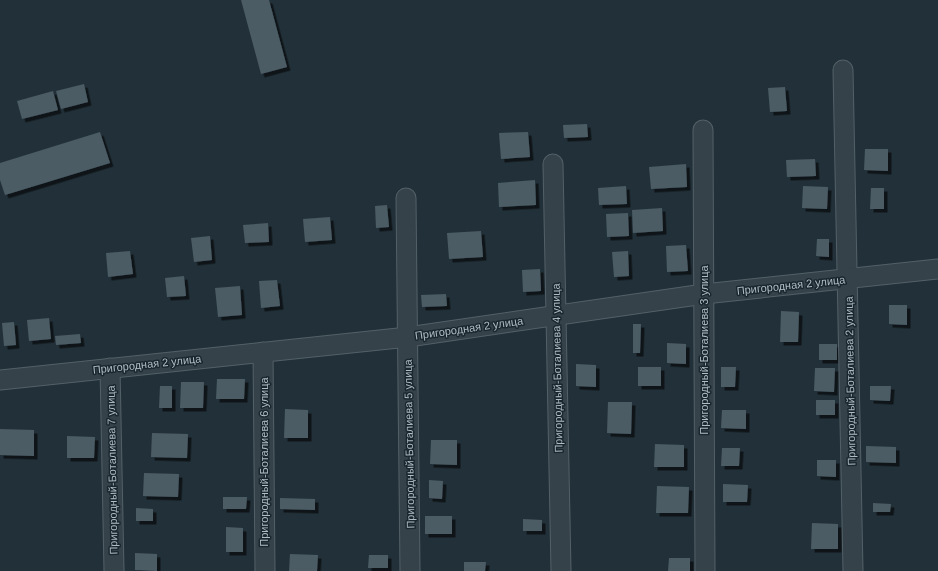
<svg xmlns="http://www.w3.org/2000/svg" width="938" height="571" viewBox="0 0 938 571" font-family="Arial,sans-serif">
  <defs>
    <filter id="shadow"><feDropShadow dx="3.5" dy="3.5" stdDeviation="0" flood-color="#0009"/></filter>
  </defs>
  <rect width="100%" height="100%" fill="#223139"/>
  <g fill="#4b5b65" filter="url(#shadow)">
    <polygon points="241,0 269,0 287,67 261,74"/>
    <polygon points="84,84 88,102 61,109 56,91"/>
    <polygon points="785,87 787,111 770,112 768,88"/>
    <polygon points="53,91 58,110 22,119 17,101"/>
    <polygon points="587,124 588,137 564,138 563,125"/>
    <polygon points="100,132 110,163 5,195 0,180 0,163"/>
    <polygon points="528,132 530,157 501,159 499,133"/>
    <polygon points="865,149 888,149 888,171 864,170"/>
    <polygon points="815,159 816,176 787,177 786,160"/>
    <polygon points="686,164 687,187 651,189 649,167"/>
    <polygon points="535,180 536,205 499,207 498,183"/>
    <polygon points="626,186 627,204 599,205 598,188"/>
    <polygon points="803,186 828,187 827,209 802,208"/>
    <polygon points="871,188 884,188 884,209 870,209"/>
    <polygon points="387,205 389,227 376,228 375,206"/>
    <polygon points="662,208 663,231 633,233 632,210"/>
    <polygon points="628,213 629,236 607,237 606,214"/>
    <polygon points="330,217 332,240 305,242 303,219"/>
    <polygon points="268,223 269,242 245,243 243,225"/>
    <polygon points="481,231 483,257 449,259 447,233"/>
    <polygon points="210,236 212,260 194,262 191,238"/>
    <polygon points="817,239 829,239 829,257 816,256"/>
    <polygon points="686,245 688,271 667,272 666,246"/>
    <polygon points="130,251 133,274 108,277 106,253"/>
    <polygon points="628,251 629,276 614,277 612,252"/>
    <polygon points="540,269 541,291 523,292 522,270"/>
    <polygon points="184,276 186,296 167,297 165,278"/>
    <polygon points="277,280 280,306 261,308 259,281"/>
    <polygon points="240,286 242,315 218,317 215,288"/>
    <polygon points="446,294 447,306 422,307 421,295"/>
    <polygon points="889,305 907,305 907,325 889,324"/>
    <polygon points="781,311 799,312 798,342 780,342"/>
    <polygon points="49,318 51,339 29,341 27,320"/>
    <polygon points="14,322 16,345 4,346 2,323"/>
    <polygon points="633,324 641,324 640,353 633,353"/>
    <polygon points="80,334 81,343 56,345 55,336"/>
    <polygon points="667,343 686,344 686,364 667,363"/>
    <rect x="819" y="344" width="18" height="16"/>
    <polygon points="576,364 596,365 596,387 576,386"/>
    <rect x="638" y="367" width="23" height="19"/>
    <polygon points="721,367 736,367 735,387 721,387"/>
    <polygon points="815,368 835,368 834,392 814,391"/>
    <polygon points="217,379 245,379 244,399 216,399"/>
    <polygon points="181,382 204,382 203,408 180,408"/>
    <polygon points="160,386 172,386 172,408 159,408"/>
    <polygon points="870,386 891,386 890,401 870,400"/>
    <rect x="816" y="400" width="19" height="15"/>
    <polygon points="608,402 632,402 631,434 607,433"/>
    <polygon points="285,409 308,410 308,438 284,438"/>
    <polygon points="722,410 746,410 746,429 721,428"/>
    <polygon points="0,429 34,430 34,456 0,455"/>
    <polygon points="152,433 188,434 187,458 151,457"/>
    <polygon points="67,436 95,437 94,458 67,458"/>
    <polygon points="431,440 457,440 457,465 430,464"/>
    <polygon points="655,444 684,445 684,467 654,467"/>
    <polygon points="866,446 896,447 896,463 866,462"/>
    <polygon points="722,448 740,448 739,466 721,466"/>
    <polygon points="817,460 836,460 836,477 817,476"/>
    <polygon points="144,473 179,474 178,497 143,496"/>
    <polygon points="429,480 443,481 442,499 429,498"/>
    <polygon points="723,484 748,485 747,502 723,502"/>
    <polygon points="657,486 689,487 688,513 656,513"/>
    <polygon points="223,497 247,497 246,509 223,509"/>
    <polygon points="280,498 315,499 315,510 280,509"/>
    <polygon points="873,503 891,504 890,512 873,512"/>
    <polygon points="136,508 153,509 153,521 136,521"/>
    <rect x="425" y="516" width="27" height="18"/>
    <polygon points="523,519 542,520 542,531 523,531"/>
    <polygon points="812,523 838,524 838,549 811,549"/>
    <polygon points="226,527 243,528 243,552 226,552"/>
    <polygon points="135,553 157,554 157,571 135,570"/>
    <polygon points="290,554 318,555 317,571 289,571"/>
    <polygon points="369,555 388,555 388,568 368,568"/>
    <polygon points="669,558 690,558 690,571 668,571"/>
    <polygon points="464,562 486,562 485,571 464,571"/>
  </g>
  <g fill="none" stroke-linecap="round" stroke-linejoin="round">
    <defs>
      <g id="minor">
        <polyline points="843,70 853,571"/>
        <polyline points="703,130 705,571"/>
        <polyline points="553,164 561,571"/>
        <polyline points="406,198 410,571"/>
        <polyline points="263,352 265,571"/>
        <polyline points="110,368 114,571"/>
        <polyline points="0,380 408,337 704,294 938,269"/>
      </g>
    </defs>
    <use href="#minor" stroke="#546068" stroke-width="21"/>
    <use href="#minor" stroke="#36424a" stroke-width="19"/>
  </g>
  <g text-anchor="middle" stroke-width="3" stroke-linejoin="round" paint-order="stroke">
    <g font-size="11" fill="#b1bdc6" stroke="#1b272e">
      <text transform="translate(791 285) rotate(-6)" y="4">Пригородная 2 улица</text>
      <text transform="translate(469 328) rotate(-8)" y="4">Пригородная 2 улица</text>
      <text transform="translate(704 350) rotate(-90)" y="4">Пригородный-Боталиева 3 улица</text>
      <text transform="translate(147 364) rotate(-6)" y="4">Пригородная 2 улица</text>
      <text transform="translate(557 368) rotate(-91)" y="4">Пригородный-Боталиева 4 улица</text>
      <text transform="translate(850 381) rotate(-91)" y="4">Пригородный-Боталиева 2 улица</text>
      <text transform="translate(409 444) rotate(-91)" y="4">Пригородный-Боталиева 5 улица</text>
      <text transform="translate(264 462) rotate(-90)" y="4">Пригородный-Боталиева 6 улица</text>
      <text transform="translate(112 470) rotate(-91)" y="4">Пригородный-Боталиева 7 улица</text>
    </g>
  </g>
</svg>
